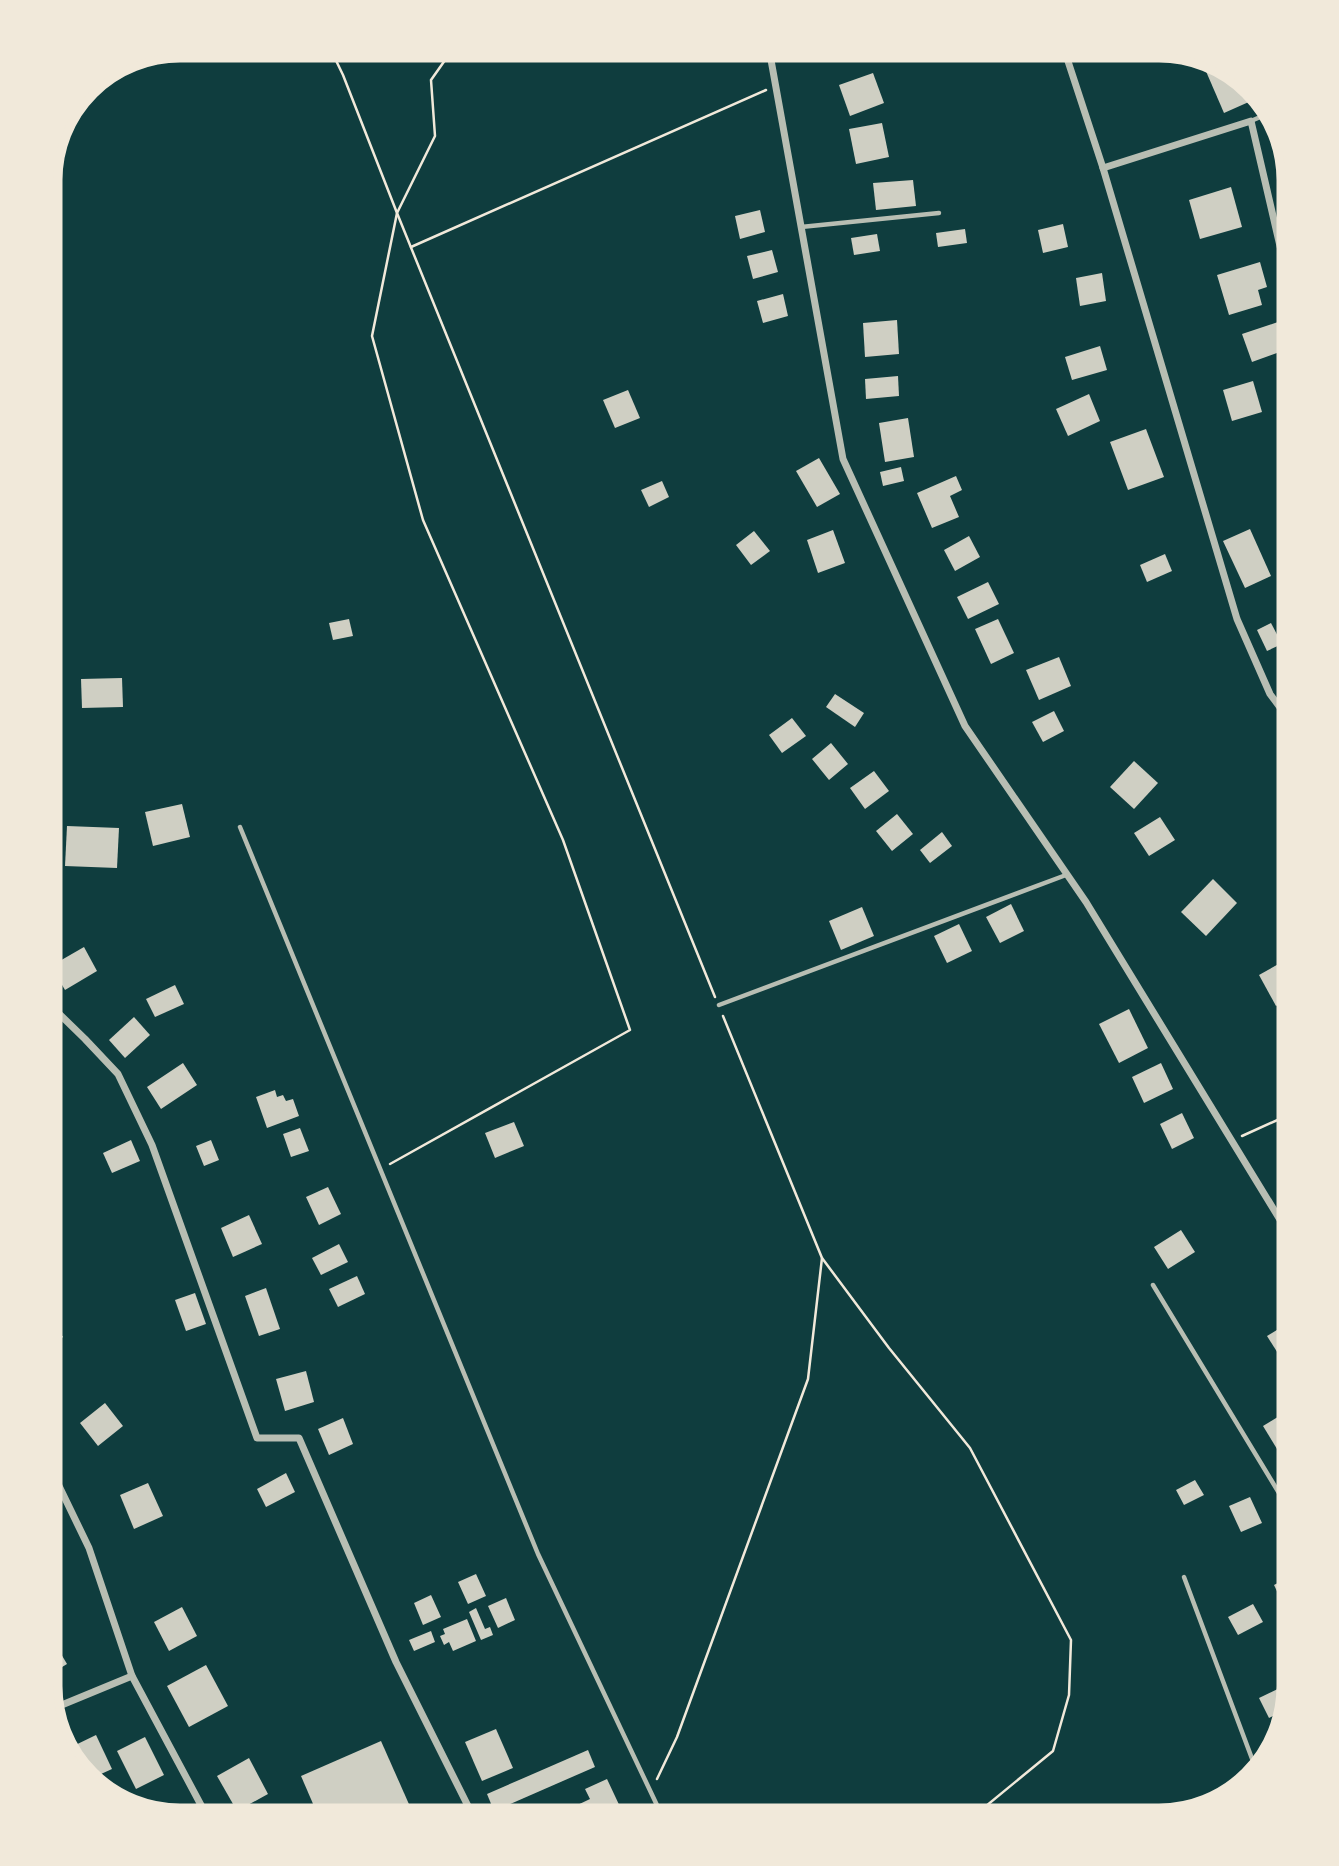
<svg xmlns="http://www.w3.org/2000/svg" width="1339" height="1866" viewBox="0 0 1339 1866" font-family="Lato,sans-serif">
  <rect width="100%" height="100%" fill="#0f3d3e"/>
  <g fill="#cfcfc3">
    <polygon points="830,46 848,46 833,52"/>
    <polygon points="1221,62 1227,64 1260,97 1224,113 1205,69"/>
    <polygon points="873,73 884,103 850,116 839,85"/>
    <polygon points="882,123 889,157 856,164 849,129"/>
    <polygon points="913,180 916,206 876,210 873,183"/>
    <polygon points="1231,187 1242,227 1200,239 1189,200"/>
    <polygon points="760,210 765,232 740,239 735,216"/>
    <polygon points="1063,224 1068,247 1043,253 1038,230"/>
    <polygon points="965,229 967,243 938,247 936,233"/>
    <polygon points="877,234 880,251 854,255 851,238"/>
    <polygon points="772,250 778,272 753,279 747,256"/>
    <polygon points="1260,262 1267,287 1258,290 1262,305 1229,315 1217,275"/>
    <polygon points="1102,273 1106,301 1080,306 1076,278"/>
    <polygon points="783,294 788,316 763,323 757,301"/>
    <polygon points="897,320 899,354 865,357 863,323"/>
    <polygon points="1278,322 1288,349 1252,362 1242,334"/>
    <polygon points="1100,346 1107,370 1072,380 1065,357"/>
    <polygon points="898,376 899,396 866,399 865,379"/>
    <polygon points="1253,381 1262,412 1232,421 1223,390"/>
    <polygon points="628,390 640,418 615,428 603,400"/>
    <polygon points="1089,394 1100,421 1068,436 1056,409"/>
    <polygon points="1293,411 1293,443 1291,445 1278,418"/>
    <polygon points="908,418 914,457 885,462 879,423"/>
    <polygon points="1146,429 1164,477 1128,490 1110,442"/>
    <polygon points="819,458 840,494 817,507 796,471"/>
    <polygon points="901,467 904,481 883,486 880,472"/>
    <polygon points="956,476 962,490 950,496 959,517 932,528 917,493"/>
    <polygon points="662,481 669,497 649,507 641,490"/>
    <polygon points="1250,529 1271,576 1245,588 1223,541"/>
    <polygon points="833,530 845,563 818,573 807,540"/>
    <polygon points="754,531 770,551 751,565 736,545"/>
    <polygon points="969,536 980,557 955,571 944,550"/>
    <polygon points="1165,554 1172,571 1147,582 1140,565"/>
    <polygon points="988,582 999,604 968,619 957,597"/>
    <polygon points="349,619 353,636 333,640 329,623"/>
    <polygon points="998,619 1014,653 991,664 975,629"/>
    <polygon points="1271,623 1282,644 1267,651 1257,630"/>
    <polygon points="1059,657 1071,686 1039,700 1026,670"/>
    <polygon points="122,678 123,707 82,708 81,679"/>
    <polygon points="835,694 864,713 855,727 826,707"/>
    <polygon points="1054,711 1064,731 1043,742 1032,722"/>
    <polygon points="792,718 806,736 782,753 769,735"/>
    <polygon points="831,743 848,764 829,780 812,759"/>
    <polygon points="1134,761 1158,783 1134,809 1110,787"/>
    <polygon points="874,771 889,791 865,809 850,788"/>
    <polygon points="182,804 190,837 153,846 145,812"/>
    <polygon points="897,814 913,834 892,851 876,831"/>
    <polygon points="1160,817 1175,840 1149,856 1134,833"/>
    <polygon points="67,826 119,828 117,868 65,866"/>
    <polygon points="942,832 952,846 930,863 920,850"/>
    <polygon points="1213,879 1237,903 1206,936 1181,912"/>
    <polygon points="1011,904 1024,931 1000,943 986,917"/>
    <polygon points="862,907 874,936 841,950 829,921"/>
    <polygon points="959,924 972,951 947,963 934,936"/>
    <polygon points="84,947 97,971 65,990 51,966"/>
    <polygon points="1284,961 1293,977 1293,996 1276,1006 1259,975"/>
    <polygon points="175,985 184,1004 155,1017 146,999"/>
    <polygon points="1129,1009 1148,1048 1119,1063 1099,1024"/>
    <polygon points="134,1017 150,1035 125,1058 109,1040"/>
    <polygon points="183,1063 197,1085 161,1109 147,1087"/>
    <polygon points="1161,1063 1173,1089 1144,1103 1132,1077"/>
    <polygon points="275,1090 277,1097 283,1095 286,1101 293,1099 299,1116 267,1128 256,1097"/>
    <polygon points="1182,1113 1194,1138 1172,1149 1160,1124"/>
    <polygon points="514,1122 524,1146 495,1158 485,1133"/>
    <polygon points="300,1128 309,1151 291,1157 283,1134"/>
    <polygon points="131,1140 140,1161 112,1173 103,1153"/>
    <polygon points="211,1140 219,1160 204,1166 196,1146"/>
    <polygon points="49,1145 58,1162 46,1168 46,1147"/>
    <polygon points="328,1187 341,1214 319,1225 306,1197"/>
    <polygon points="249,1215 262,1244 233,1257 221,1228"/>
    <polygon points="1181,1230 1195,1252 1168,1269 1154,1247"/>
    <polygon points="339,1244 348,1262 321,1275 312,1258"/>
    <polygon points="357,1276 365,1294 338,1307 329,1289"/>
    <polygon points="266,1288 280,1329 259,1336 245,1296"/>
    <polygon points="195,1293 206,1324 186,1331 175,1300"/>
    <polygon points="48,1316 63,1337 46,1350 46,1318"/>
    <polygon points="1293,1320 1293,1362 1286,1366 1267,1336"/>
    <polygon points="48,1357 55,1367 46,1375 46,1359"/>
    <polygon points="306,1371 314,1402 285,1411 276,1379"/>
    <polygon points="105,1403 123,1426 98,1446 80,1423"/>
    <polygon points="1281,1415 1293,1436 1293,1440 1277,1449 1263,1426"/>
    <polygon points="343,1418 353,1444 329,1455 318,1429"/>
    <polygon points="286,1473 295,1492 266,1507 257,1489"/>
    <polygon points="1195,1480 1204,1495 1184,1505 1176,1490"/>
    <polygon points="148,1483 163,1516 134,1529 120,1495"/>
    <polygon points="1250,1497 1262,1523 1241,1532 1229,1506"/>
    <polygon points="476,1574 486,1596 468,1604 458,1582"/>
    <polygon points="1293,1575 1293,1615 1289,1617 1274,1585"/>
    <polygon points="431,1595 441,1617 423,1625 414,1603"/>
    <polygon points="506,1598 515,1620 498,1628 488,1606"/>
    <polygon points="1253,1604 1263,1622 1238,1635 1228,1617"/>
    <polygon points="182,1607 197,1636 169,1651 154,1622"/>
    <polygon points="476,1608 485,1629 490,1627 493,1635 481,1640 469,1612"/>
    <polygon points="467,1619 476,1641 453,1651 449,1642 444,1645 440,1636 445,1634 443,1629"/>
    <polygon points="431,1631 435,1642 414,1651 409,1640"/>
    <polygon points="51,1637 67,1664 46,1677 46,1640"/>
    <polygon points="206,1665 228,1706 189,1727 167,1686"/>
    <polygon points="1290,1683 1293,1689 1287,1709 1269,1718 1259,1698"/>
    <polygon points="496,1729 513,1768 482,1781 465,1742"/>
    <polygon points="96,1735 112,1769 90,1779 64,1754 63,1751"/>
    <polygon points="145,1737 164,1775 136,1789 117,1751"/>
    <polygon points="381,1741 416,1820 320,1820 301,1776"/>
    <polygon points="588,1750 595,1767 494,1811 487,1794"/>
    <polygon points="249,1758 268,1794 237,1811 217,1776"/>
    <polygon points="607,1779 622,1811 603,1820 546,1820 590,1799 585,1789"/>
  </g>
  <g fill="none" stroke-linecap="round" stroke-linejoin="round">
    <g stroke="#f1e9da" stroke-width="2.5">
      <polyline points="329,46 343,75 397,213 372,336 423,520 563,840 630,1030 390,1164"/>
      <polyline points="455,46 431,80 435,136 397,213 715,997"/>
      <polyline points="411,247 766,90"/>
      <polyline points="723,1016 822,1258 889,1348 970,1448 1071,1640 1069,1695 1053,1751 969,1820"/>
      <polyline points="1242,1136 1293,1113"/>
      <polyline points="657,1779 677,1737 808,1379 822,1258"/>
    </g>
    <g stroke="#b8beb3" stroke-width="4.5">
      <polyline points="1251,121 1274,111"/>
      <polyline points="801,227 939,213"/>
      <polyline points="240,827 538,1554 664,1820"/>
      <polyline points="719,1005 1066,875"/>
      <polyline points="1153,1285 1293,1516"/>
      <polyline points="1184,1577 1257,1772"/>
      <polyline points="500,1820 505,1820"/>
    </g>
    <g stroke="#b8beb3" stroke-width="7">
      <polyline points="764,46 771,60 843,459 965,726 1086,902 1293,1241"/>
      <polyline points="1063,46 1103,168 1237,619 1270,694 1293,725"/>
      <polyline points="1103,168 1251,121 1283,259"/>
      <polyline points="1293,291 1283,259 1293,255"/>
      <polyline points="46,423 48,424"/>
      <polyline points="47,1002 85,1039 118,1074 152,1145 257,1438 299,1438 396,1662 475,1820"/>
      <polyline points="46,1459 89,1548 132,1676 209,1820"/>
      <polyline points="52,1709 132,1676"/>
    </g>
  </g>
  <path d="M0 0H1339V1866H0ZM180 58H1159A122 122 0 0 1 1281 180V1686A122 122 0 0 1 1159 1808H180A122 122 0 0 1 58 1686V180A122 122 0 0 1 180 58Z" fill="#f1e9da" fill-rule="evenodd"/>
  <path fill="none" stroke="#f1e9da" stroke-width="9" d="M180 58H1159A122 122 0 0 1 1281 180V1686A122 122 0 0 1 1159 1808H180A122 122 0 0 1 58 1686V180A122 122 0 0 1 180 58Z"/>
</svg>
